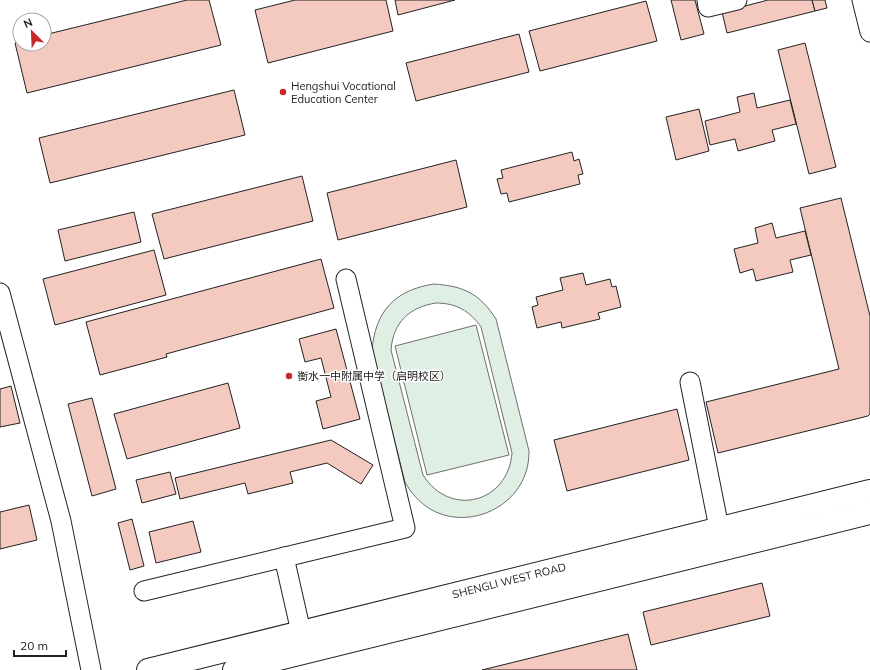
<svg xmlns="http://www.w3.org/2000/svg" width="870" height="670" viewBox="0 0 870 670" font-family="Mulish,'Noto Sans SC',sans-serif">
  <rect width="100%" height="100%" fill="#fff"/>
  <g fill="#e0efe3" stroke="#6f6f6f" fill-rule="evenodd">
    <path d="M 434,284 C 464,286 480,294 496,319 L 529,451 C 529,459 528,467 525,475 C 511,512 464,529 430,509 C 419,502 411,493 405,482 L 372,351 C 375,311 395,290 434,284 ZM 436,303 C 456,303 470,311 481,327 L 512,453 C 508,503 450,518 423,475 L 391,350 C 393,322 410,307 436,303 Z"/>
    <polygon points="476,325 509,455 427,475 395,346"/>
  </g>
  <g fill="#f3c9c0" stroke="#222">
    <polygon points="187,0 209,0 221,45 27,93 15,43 20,41 20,44 44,44 44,35"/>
    <polygon points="295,0 386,0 393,31 268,63 255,10"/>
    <polygon points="395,0 455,0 398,15"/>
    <polygon points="671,0 695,0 704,34 681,40"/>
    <polygon points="768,0 812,0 815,11 727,33 722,12"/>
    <polygon points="812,0 825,0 827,8 815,11"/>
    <polygon points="646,1 657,41 540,71 529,31"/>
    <polygon points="519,34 529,72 416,101 406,63"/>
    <polygon points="805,43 836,167 809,174 778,50"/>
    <polygon points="234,90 245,135 50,183 39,138"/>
    <polygon points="754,93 757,108 790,100 796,124 772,130 775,141 738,151 735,139 710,145 705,121 740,112 737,97"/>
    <polygon points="699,109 709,151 676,160 666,117"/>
    <polygon points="572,152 574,161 579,159 583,174 578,175 580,184 509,202 507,193 501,194 497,179 503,178 501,170"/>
    <polygon points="456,160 467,207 338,240 327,193"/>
    <polygon points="302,176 313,221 164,259 152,214"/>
    <polygon points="841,198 870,316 870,414 868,416 718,453 706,402 839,369 800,208"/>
    <polygon points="134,212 141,242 65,261 58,230"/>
    <polygon points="772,223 776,238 805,231 811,255 790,260 793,272 756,281 753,269 740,273 734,249 758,243 755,228"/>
    <polygon points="154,250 166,295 55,325 43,279"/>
    <polygon points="321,259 334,308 166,354 167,357 100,375 86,322"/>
    <polygon points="583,273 586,285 610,279 612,287 616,286 621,307 598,313 600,319 562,328 561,322 537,328 532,307 538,305 536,297 563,290 560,278"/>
    <polygon points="336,329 360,419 323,429 316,401 331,397 321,358 305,362 299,339"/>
    <polygon points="228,383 240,428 127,459 114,414"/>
    <polygon points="11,386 20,423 0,427 0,389"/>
    <polygon points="92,398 116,489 92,496 68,404"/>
    <polygon points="677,409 689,460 567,491 554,440"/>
    <polygon points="331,440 373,465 361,484 327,463 290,472 293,483 248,494 245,483 180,499 175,478"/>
    <polygon points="170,472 176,494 142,503 136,480"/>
    <polygon points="29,505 37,540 0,549 0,512"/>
    <polygon points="132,519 144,566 130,570 118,523"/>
    <polygon points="193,521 201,552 156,563 149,532"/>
    <polygon points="762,583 770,616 651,645 643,612"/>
    <polygon points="628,634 637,670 482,670"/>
  </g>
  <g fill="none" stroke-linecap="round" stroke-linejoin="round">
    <defs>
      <g id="minor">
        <polyline points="707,0 708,7 737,0"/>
        <polyline points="862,0 870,32"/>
        <polyline points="0,293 61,521 91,670"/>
        <polyline points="690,382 719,528"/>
        <polyline points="284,557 301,632"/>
        <polyline points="144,591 405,528 346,279"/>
      </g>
      <g id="major">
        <path id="s1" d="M 148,670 L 870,491"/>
        <polyline points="234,670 870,513"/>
      </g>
    </defs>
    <use href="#minor" stroke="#222" stroke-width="21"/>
    <use href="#major" stroke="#222" stroke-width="24"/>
    <use href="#minor" stroke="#fff" stroke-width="19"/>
    <use href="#major" stroke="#fff" stroke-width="22"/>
  </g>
  <g fill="#c62828" stroke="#fff" stroke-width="1.5">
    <circle cx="283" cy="92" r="4"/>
    <circle cx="289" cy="376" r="4"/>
  </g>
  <g text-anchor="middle" stroke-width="3" stroke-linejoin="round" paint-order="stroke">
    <g font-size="11" fill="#222" stroke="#fff" text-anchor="start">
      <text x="291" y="90">Hengshui Vocational<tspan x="291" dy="13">Education Center</tspan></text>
      <text x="297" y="380">衡水一中附属中学（启明校区）</text>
    </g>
    <g font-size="11" fill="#222" stroke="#fff">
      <text dy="4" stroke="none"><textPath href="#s1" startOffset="372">SHENGLI WEST ROAD</textPath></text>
    </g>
  </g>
  <g transform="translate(32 32) rotate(336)"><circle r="19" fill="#ffffff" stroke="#a7a7a7"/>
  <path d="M0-3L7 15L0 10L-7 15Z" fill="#c62828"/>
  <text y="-6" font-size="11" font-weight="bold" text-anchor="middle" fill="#222222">N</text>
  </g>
  <path d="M14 650v6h52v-6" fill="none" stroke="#222222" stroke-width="2"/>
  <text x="20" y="650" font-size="12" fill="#222222" stroke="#ffffff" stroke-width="3" paint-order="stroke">20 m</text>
</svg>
